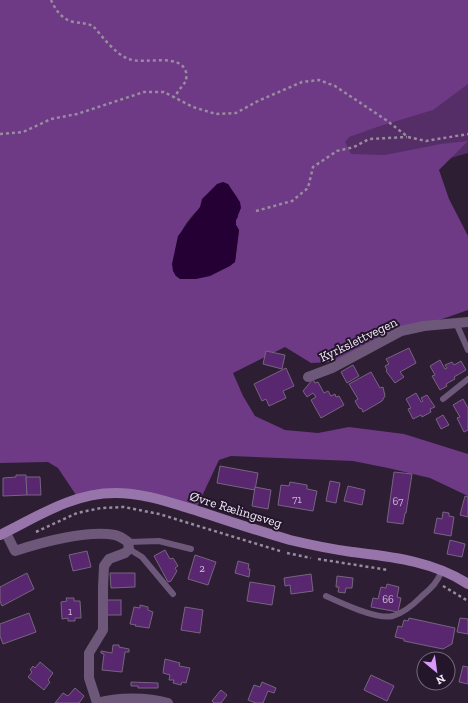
<svg xmlns="http://www.w3.org/2000/svg" width="468" height="703" viewBox="0 0 468 703" font-family="'Zilla Slab',serif">
  <rect width="100%" height="100%" fill="#2d1e34"/>
  <polygon fill="#552e68" points="468,80 468,153 444,160 374,164 262,131"/>
  <path fill="#6e3a85" fill-rule="evenodd" d="M 0,0 L 468,0 L 468,84 L 433,110 L 380,126 L 349,137 L 345,142 L 351,154 L 385,155 L 441,144 L 468,141 L 439,170 L 449,199 L 468,236 L 468,310 L 408,331 L 334,362 L 311,363 L 285,347 L 233,373 L 243,396 L 255,416 L 285,430 L 318,433 L 349,427 L 404,434 L 468,454 L 468,496 L 430,478 L 388,468 L 353,461 L 231,456 L 219,460 L 194,513 L 138,497 L 76,495 L 58,468 L 48,462 L 0,463 ZM 228,184 L 232,191 L 237,197 L 238,217 L 236,220 L 236,225 L 239,230 L 235,262 L 176,276 C 171,267 174,265 175,255 C 178,221 204,204 228,184 Z"/>
  <polygon fill="#250034" points="223,182 228,184 240,202 241,208 236,220 236,225 239,230 235,262 230,266 210,276 196,279 180,279 176,276 173,271 172,264 178,236 200,207 202,199 217,184"/>
  <g fill="#592670" stroke="#76657e">
    <polygon points="409,348 416,363 400,372 404,377 395,383 386,371 387,370 385,366 389,364 386,359"/>
    <polygon points="266,351 285,355 282,369 263,364"/>
    <polygon points="440,360 445,369 447,368 445,365 452,362 454,365 461,361 466,370 454,377 455,379 446,384 447,386 440,390 432,376 435,375 430,366"/>
    <polygon points="353,365 359,376 347,383 341,372"/>
    <polygon points="286,368 294,386 283,391 286,398 269,406 266,399 262,401 254,384"/>
    <polygon points="371,372 380,388 383,387 385,396 382,401 363,412 362,409 359,408 355,401 358,399 349,384"/>
    <polygon points="313,379 315,383 318,382 324,393 328,391 331,396 335,394 336,397 339,396 344,405 321,418 311,400 316,397 313,393 307,397 303,391"/>
    <polygon points="416,393 421,402 423,401 421,398 427,395 435,407 430,409 431,412 422,417 421,415 413,419 408,409 411,408 406,399"/>
    <polygon points="463,399 468,408 468,430 464,432 457,418 460,417 453,405"/>
    <polygon points="443,415 449,425 441,429 436,419"/>
    <polygon points="220,466 258,473 255,490 217,483"/>
    <polygon points="394,472 412,474 406,513 405,513 403,524 387,522"/>
    <polygon points="16,475 26,475 27,495 3,496 3,478 16,477"/>
    <polygon points="26,477 40,477 41,495 27,495"/>
    <polygon points="330,481 340,483 336,503 326,501"/>
    <polygon points="290,482 307,485 307,489 317,491 313,511 278,505 281,485 289,486"/>
    <polygon points="348,486 365,490 362,505 344,501"/>
    <polygon points="255,487 271,490 268,509 252,506"/>
    <polygon points="465,496 468,497 468,517 460,515"/>
    <polygon points="443,512 449,513 449,516 454,517 451,536 434,533 437,518 442,519"/>
    <polygon points="450,540 465,544 462,557 447,554"/>
    <polygon points="165,550 170,559 173,558 178,566 175,568 177,571 171,581 168,582 154,556"/>
    <polygon points="87,551 91,567 73,571 69,555"/>
    <polygon points="195,555 216,562 208,585 188,579"/>
    <polygon points="238,561 249,564 248,569 250,569 249,577 235,573"/>
    <polygon points="27,573 34,589 2,606 0,601 0,587"/>
    <polygon points="110,573 135,573 135,587 111,588"/>
    <polygon points="311,574 313,591 291,594 290,585 285,586 284,578"/>
    <polygon points="337,576 353,578 352,588 346,588 345,593 338,592 339,587 336,587"/>
    <polygon points="250,582 275,586 272,605 247,601"/>
    <polygon points="387,584 399,587 397,597 401,598 398,612 371,607 373,598 378,599 381,587 386,588"/>
    <polygon points="66,598 74,598 74,601 80,601 81,618 75,618 75,621 68,621 68,618 62,619 61,602 67,601"/>
    <rect x="107" y="600" width="14" height="15"/>
    <polygon points="140,605 148,607 148,610 153,612 149,628 135,626 136,625 130,624 134,607 140,608"/>
    <polygon points="185,607 203,610 200,633 181,630"/>
    <polygon points="29,613 36,632 3,644 0,636 0,624"/>
    <polygon points="409,618 455,628 452,644 443,649 404,641 404,639 395,637 398,626 402,627 404,620 408,621"/>
    <polygon points="460,618 468,619 468,634 457,632"/>
    <polygon points="113,645 119,645 119,647 129,649 129,652 125,652 122,672 102,670 104,654 101,653 101,651 112,653"/>
    <polygon points="165,659 180,663 179,666 190,668 186,683 182,682 181,685 173,683 174,680 169,680 170,675 163,673"/>
    <polygon points="40,662 53,673 48,680 50,682 44,690 28,677 32,672 30,670 33,666 35,668"/>
    <polygon points="463,666 468,667 468,684 459,682"/>
    <polygon points="371,675 394,686 387,701 364,690"/>
    <polygon points="131,682 158,683 158,688 138,688 138,686 131,686"/>
    <polygon points="262,682 276,688 274,693 268,691 263,703 256,703 248,700 254,685 260,687"/>
    <polygon points="75,688 84,696 79,703 55,703 63,693 68,696"/>
    <polygon points="221,690 227,695 221,703 214,703 212,701"/>
  </g>
  <g fill="none" stroke-linecap="round" stroke-linejoin="round">
    <g stroke="#988c9e" stroke-width="2.5" stroke-dasharray="3 3" stroke-linecap="butt">
      <path d="M 51,0 C 55,9 62,20 74,22 C 81,23 86,23 93,26 C 102,36 116,55 129,59 C 144,65 180,52 186,72 C 187,75 186,79 186,81 L 174,97"/>
      <polyline points="0,134 23,132 51,119 77,114 144,92 164,92 193,107 216,114 236,113 258,101 302,82 319,80 335,86 386,120 408,137 426,141 468,134"/>
      <polyline points="256,211 292,201 308,188 313,167 337,151 354,147 369,139 407,137"/>
      <polyline points="36,532 77,513 101,508 124,507 159,514 280,551"/>
      <polyline points="287,553 311,558"/>
      <polyline points="318,559 388,570"/>
      <polyline points="443,586 468,601"/>
    </g>
    <g stroke="#6e5879" stroke-width="6">
      <polyline points="456,323 468,350"/>
      <polyline points="443,399 468,379"/>
      <polyline points="128,542 159,541 191,549"/>
      <polyline points="129,549 142,557 173,594"/>
      <path d="M 326,596 C 341,603 377,620 393,616 C 403,613 414,604 421,597 C 432,587 436,584 442,571"/>
    </g>
    <g stroke="#6e5879" stroke-width="10">
      <polyline points="308,377 332,368 401,331 424,326 468,322"/>
      <path d="M 6,533 L 15,551 C 42,542 87,530 115,535 C 120,536 124,539 128,542 L 129,549 L 125,553 L 109,559 L 104,566 L 103,587 L 103,630 L 89,653 L 89,678 L 97,703"/>
      <path d="M 97,703 C 117,697 148,697 168,703"/>
    </g>
    <path stroke="#9774a9" stroke-width="10" d="M 0,535 C 37,517 72,493 115,493 C 143,493 168,502 195,510 C 226,520 258,531 290,540 C 311,545 331,549 352,552 C 392,557 433,561 468,584"/>
  </g>
  <g text-anchor="middle" stroke-width="4" stroke-linejoin="round" paint-order="stroke">
    <g font-size="11" fill="#ccb8d5">
      <text x="297" y="503">71</text>
      <text x="398" y="505">67</text>
      <text x="202" y="572">2</text>
      <text x="388" y="603">66</text>
      <text x="70" y="615">1</text>
    </g>
    <g font-size="13" fill="#f2e8f7" stroke="#23152a">
      <text transform="translate(358 339) rotate(-26)" y="5">Kyrkslettvegen</text>
      <text transform="translate(236 509) rotate(17)" y="5">Øvre Rælingsveg</text>
    </g>
  </g>
  <g transform="translate(436 671) rotate(151)"><circle r="19" fill="#23152a" stroke="#76697c"/>
  <path d="M0-3L7 15L0 10L-7 15Z" fill="#d99af7"/>
  <text y="-6" font-size="11" font-weight="bold" text-anchor="middle" fill="#f2e8f7">N</text>
  </g>
</svg>
